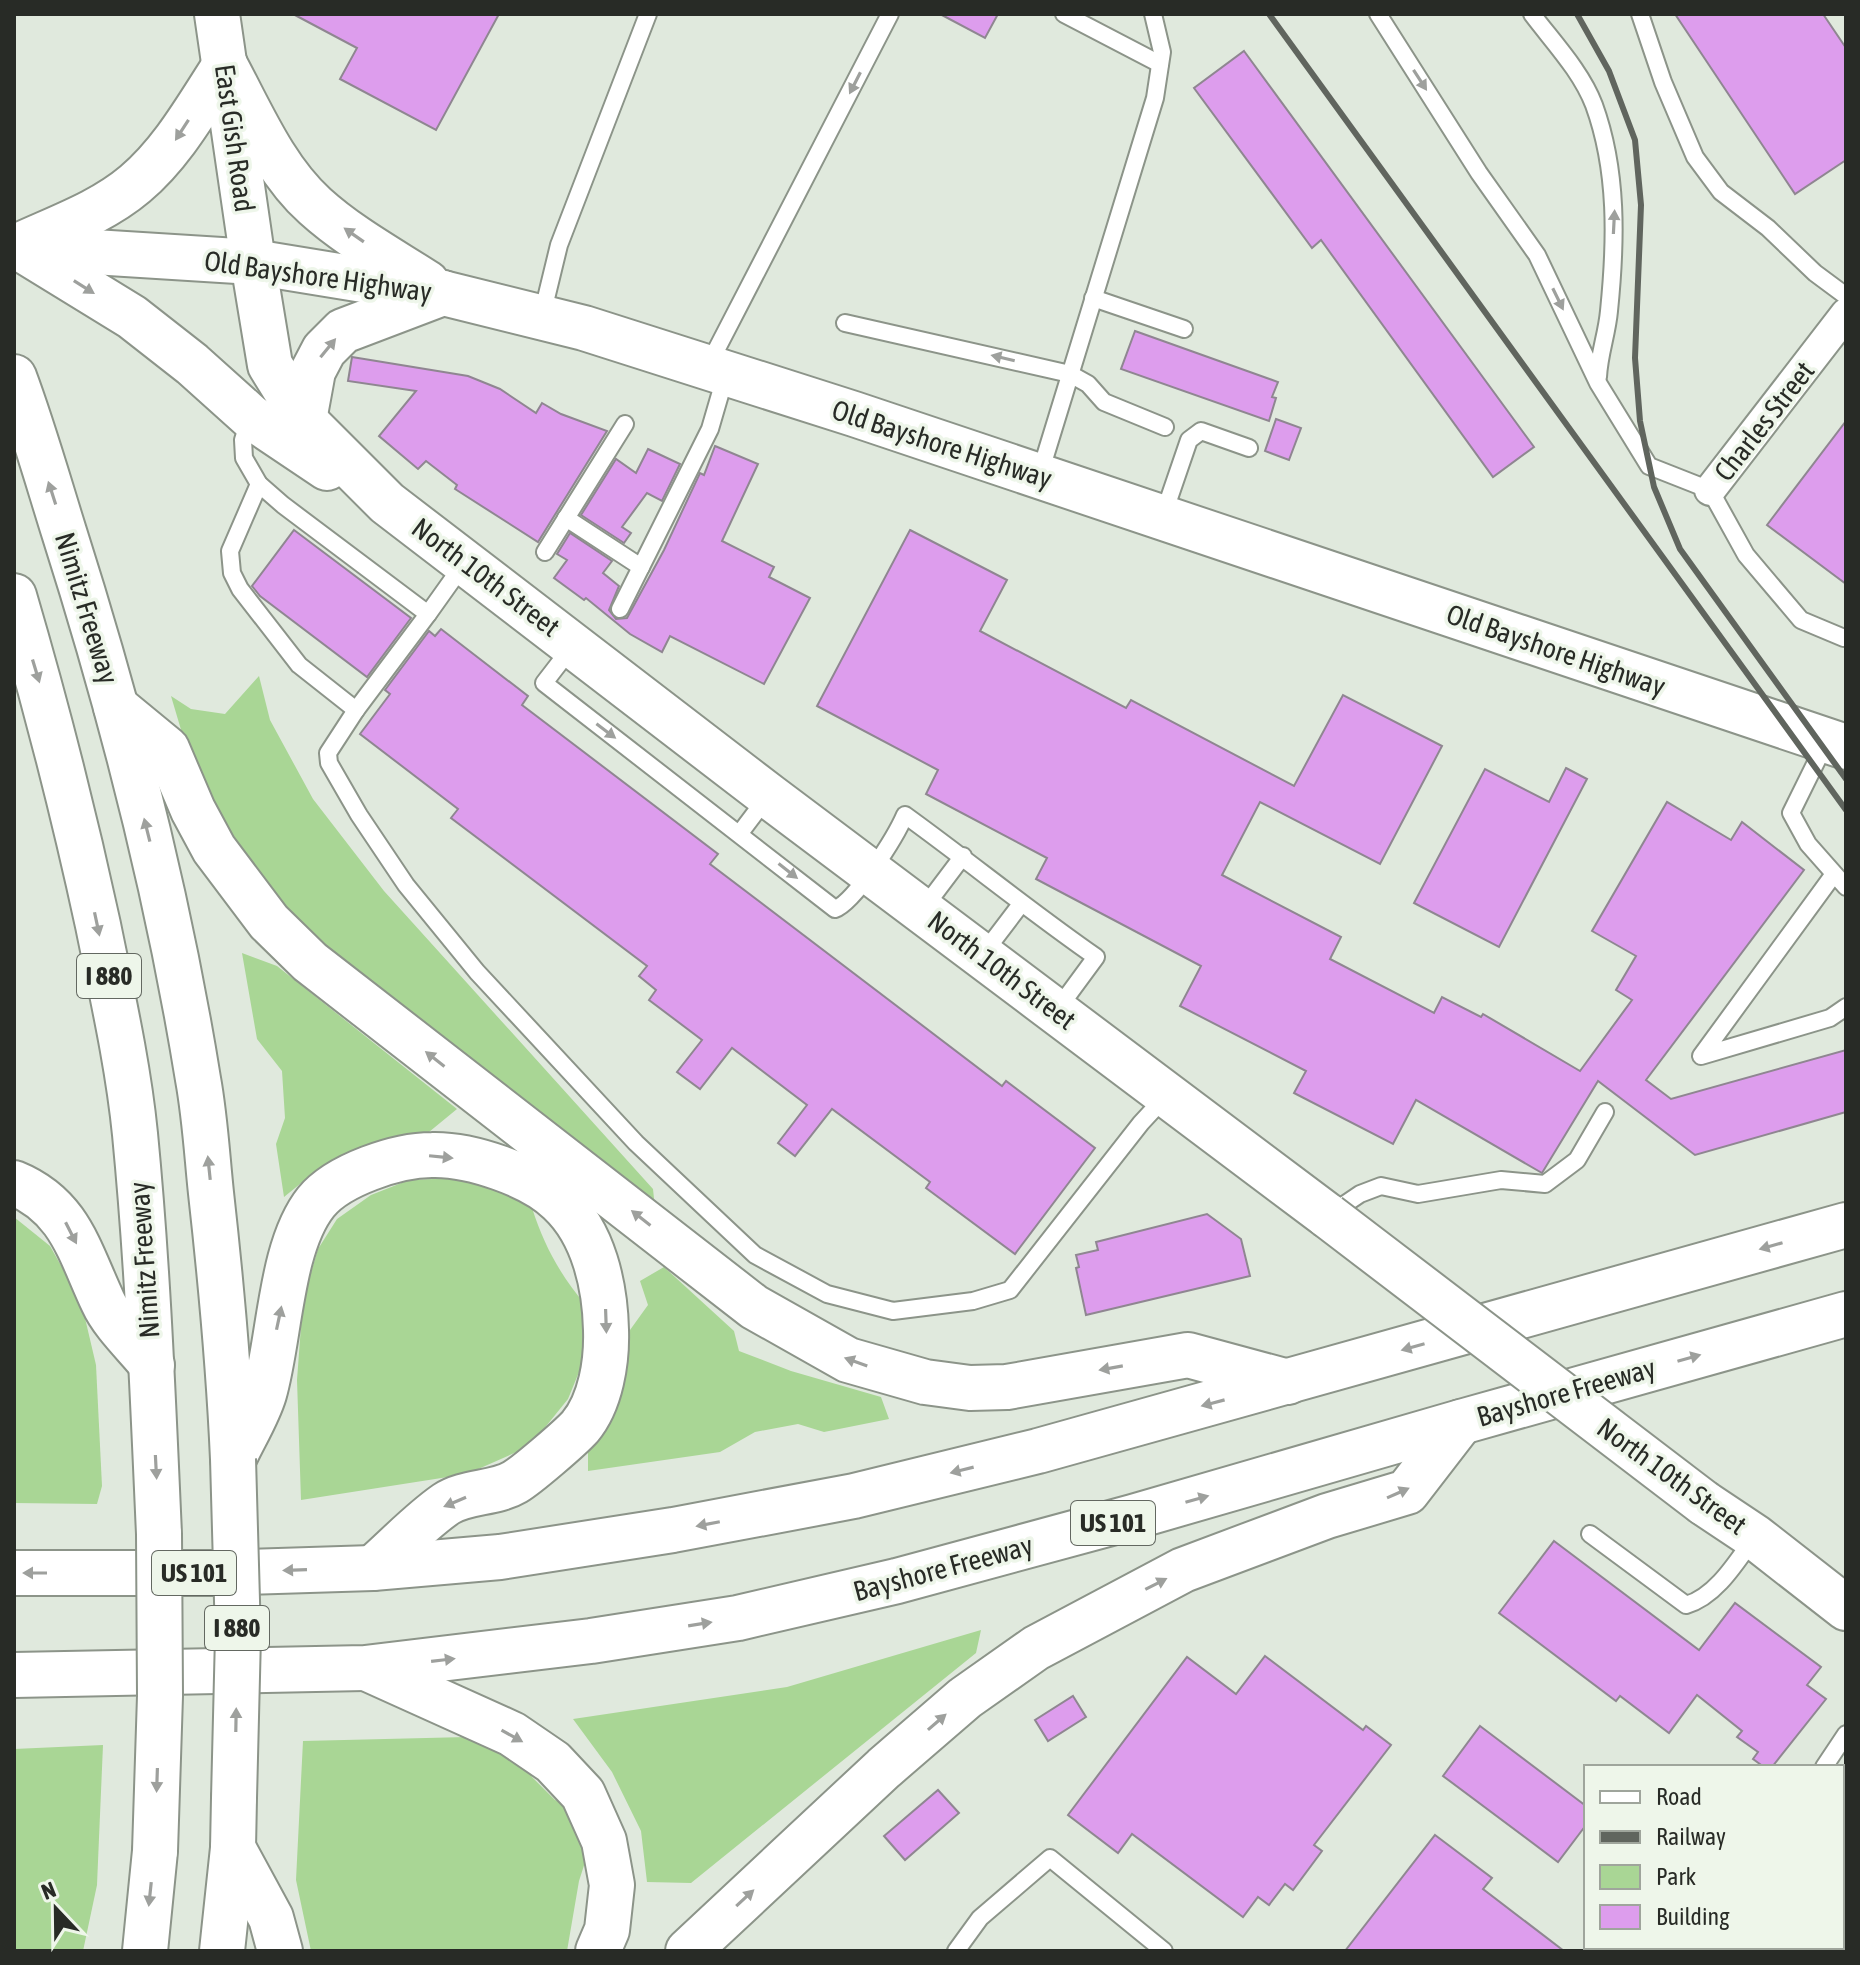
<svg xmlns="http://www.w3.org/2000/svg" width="1860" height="1965" viewBox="0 0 1860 1965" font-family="'Asap Condensed',sans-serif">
  <rect width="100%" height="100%" fill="#e0e9dd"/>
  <g fill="#a9d695">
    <polygon points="259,676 270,720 313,799 384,891 653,1189 655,1208 388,1001 295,919 250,868 190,760 171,696 191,709 225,714"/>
    <polygon points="242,953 277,966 457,1109 429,1132 364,1147 322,1166 284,1197 276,1144 285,1118 282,1071 257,1039"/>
    <path d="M 457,1178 L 499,1187 L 532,1208 C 544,1245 560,1275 585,1304 L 586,1355 L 568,1399 L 530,1446 L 467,1474 L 301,1500 L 297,1380 L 303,1299 L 318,1249 L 337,1219 L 371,1195 L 409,1180 Z"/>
    <polygon points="14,1217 50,1246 81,1301 96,1365 102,1486 97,1504 14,1503"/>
    <polygon points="664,1267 734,1331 739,1351 791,1371 881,1397 889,1419 824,1432 798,1424 755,1432 720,1452 588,1471 588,1444 624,1369 630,1330 648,1305 640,1281"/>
    <polygon points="981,1630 976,1653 691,1883 647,1882 641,1831 612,1772 573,1719 787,1687"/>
    <polygon points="467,1737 489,1743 526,1765 532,1777 555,1800 566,1804 588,1853 579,1881 567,1951 311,1951 296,1880 303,1741"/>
    <polygon points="103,1745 97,1885 83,1951 14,1951 14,1749"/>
  </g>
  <g fill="#dd9ded" stroke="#8f8691" stroke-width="2">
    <polygon points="293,14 499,14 436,130 340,79 357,48"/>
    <polygon points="940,14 998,14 985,38"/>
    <polygon points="1675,14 1823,14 1846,48 1846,160 1795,194"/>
    <polygon points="1244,51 1534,447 1493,477 1321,240 1312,248 1194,88"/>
    <polygon points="1135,331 1278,382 1272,397 1276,398 1269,421 1121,369"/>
    <polygon points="352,357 468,376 500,389 536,413 542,403 561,414 607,431 538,542 455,489 457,485 426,461 418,469 379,436 416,391 348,381"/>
    <polygon points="1276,419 1301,428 1289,460 1265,451"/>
    <polygon points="1846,421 1846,584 1767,525"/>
    <polygon points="715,446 758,464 722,541 774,567 769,577 810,598 764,684 670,636 662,652 630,634 586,598 584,600 554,578 567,560 557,554 570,533 612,561 603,573 619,586 609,610 616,619 627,618 664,550 700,473 704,475"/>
    <polygon points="648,449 680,464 662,501 647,493 622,527 631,533 624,543 581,515 616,459 636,473"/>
    <polygon points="294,530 411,618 367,677 260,596 252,586"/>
    <polygon points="910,530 1007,580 980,631 1126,708 1131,700 1294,786 1343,695 1442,746 1380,864 1260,802 1222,875 1341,937 1330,959 1434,1013 1442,997 1481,1017 1483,1014 1580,1071 1632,1000 1616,990 1636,956 1592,931 1667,802 1731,840 1742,822 1804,870 1646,1080 1671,1099 1846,1050 1846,1112 1695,1155 1598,1081 1542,1173 1416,1100 1393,1144 1294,1093 1306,1071 1180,1006 1201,966 1036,879 1047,858 926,794 938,770 817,706"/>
    <polygon points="441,629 528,696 522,705 718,854 710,864 1002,1086 1006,1081 1095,1148 1015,1254 926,1188 930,1182 832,1109 795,1156 778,1143 807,1105 732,1048 700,1089 677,1072 702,1040 649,1000 656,990 639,976 647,966 451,818 458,809 360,734 390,694 385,690 429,631 435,636"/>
    <polygon points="1566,768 1587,779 1499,947 1414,903 1485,769 1549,802"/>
    <polygon points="1207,1214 1241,1239 1250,1276 1086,1315 1076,1268 1079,1267 1076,1255 1098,1250 1096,1242"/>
    <polygon points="1554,1541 1699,1650 1735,1603 1821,1667 1807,1685 1826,1699 1772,1767 1764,1767 1753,1759 1758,1752 1737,1737 1742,1731 1697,1695 1669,1733 1620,1696 1616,1701 1499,1613"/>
    <polygon points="1265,1656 1363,1730 1366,1726 1391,1745 1314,1845 1322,1851 1293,1890 1285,1884 1269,1905 1258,1897 1243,1917 1132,1834 1118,1853 1068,1815 1187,1657 1236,1694"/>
    <polygon points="1073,1696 1086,1717 1048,1741 1035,1720"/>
    <polygon points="1480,1726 1586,1806 1586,1825 1558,1862 1443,1776"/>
    <polygon points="938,1790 959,1813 905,1860 884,1836"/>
    <polygon points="1435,1835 1492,1878 1483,1889 1564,1951 1345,1951"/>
  </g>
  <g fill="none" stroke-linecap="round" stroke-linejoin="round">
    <defs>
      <g id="service">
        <polyline points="1064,14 1160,64"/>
        <polyline points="1378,14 1479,173 1537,255 1598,383 1649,466 1710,490 1746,555 1801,620 1844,638"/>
        <path d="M 1532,14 C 1553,42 1581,71 1594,105 C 1618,171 1616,242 1609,311 C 1607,334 1599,354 1598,377"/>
        <polyline points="1640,14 1663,82 1695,157 1721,192 1768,228 1815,273 1846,296"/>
        <polyline points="1093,298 1184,329"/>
        <polyline points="542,315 559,245 648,14"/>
        <polyline points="845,323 1070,374 1088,384 1104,402 1165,427"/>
        <polyline points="709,364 890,14"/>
        <polyline points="249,421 243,440 244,458 259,484 283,505 428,614 465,562"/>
        <polyline points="1040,473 1155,98 1162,52 1153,14"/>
        <polyline points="259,484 230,551 232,573 240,589 299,665 356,710"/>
        <polyline points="1163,516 1189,440 1201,431 1249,448"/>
        <polyline points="566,518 641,567"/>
        <polyline points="545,552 625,424"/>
        <polyline points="620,609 710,429 726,374"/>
        <polyline points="428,614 356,710 328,753 329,763 359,815 406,885 477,972 636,1143 755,1255 827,1294 893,1311 973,1301 1010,1290 1141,1123 1166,1096"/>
        <path d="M 571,648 L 544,683 L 835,909 C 855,902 896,836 905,815 C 970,862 1031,912 1096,957 L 1057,1010"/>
        <polyline points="1826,742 1791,813 1808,844 1846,887"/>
        <polyline points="740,833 768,796"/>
        <polyline points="1834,874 1701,1056 1830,1018 1846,1007"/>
        <polyline points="923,909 963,856"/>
        <polyline points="983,954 1021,904"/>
        <polyline points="1329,1215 1360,1194 1381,1186 1418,1194 1501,1180 1545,1184 1577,1160 1605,1112"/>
        <path d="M 1590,1534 L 1686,1605 C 1715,1597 1736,1563 1753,1539"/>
        <polyline points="1824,1767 1846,1734"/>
        <polyline points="1842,1903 1846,1909"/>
        <polyline points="956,1951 980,1918 1050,1858 1164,1951"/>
      </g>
      <polyline id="minor" points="1710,490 1846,314"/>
      <g id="secondary">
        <polyline points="18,247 132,317 192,364 251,417 327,468"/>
        <polyline points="253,262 270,365 304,420 387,503 769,796 1328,1216"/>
        <polyline points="304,420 313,371 324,350 343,331 443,293"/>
        <polyline points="1704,1503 1755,1537 1846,1608"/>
      </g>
      <g id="primary">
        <polyline points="217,14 253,262"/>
        <path d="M 225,65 C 251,113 274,169 315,206 C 348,236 390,259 427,283"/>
        <path d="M 20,245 C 59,227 102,212 135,184 C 173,152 198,106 225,65"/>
        <polyline points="14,247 253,262 443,293 584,328 854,414 1846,747"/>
      </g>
      <g id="motorway">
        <path d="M 14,377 C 33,428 48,481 64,532 C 121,711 168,894 198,1079 C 205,1117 207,1155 211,1193 C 221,1282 229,1370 233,1459"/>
        <path d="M 14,596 C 46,705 74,814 98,925 C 112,994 128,1064 135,1134 C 148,1267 153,1401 159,1534"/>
        <polyline points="116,707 167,749 193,810 214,849 269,922 310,962 754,1307 848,1360 925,1382 970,1388 1007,1387 1188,1355 1288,1382"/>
        <path d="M 14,1183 C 70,1206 79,1251 103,1302 C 113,1324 136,1345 152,1365"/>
        <path d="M 236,1454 C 245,1435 258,1414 264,1394 C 280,1339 280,1247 316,1202 C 338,1175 397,1155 432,1155 C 470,1154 533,1175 560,1202 C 594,1234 605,1286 606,1330 C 607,1361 601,1402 580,1427 C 570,1438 527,1475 515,1482 C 495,1494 465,1491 446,1504 C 420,1522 397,1547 373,1568"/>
        <polyline points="14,1573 215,1573 373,1568 500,1557 673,1530 854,1496 1038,1451 1846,1225"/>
        <polyline points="368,1669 512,1734 553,1762 583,1794 604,1841 612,1885 607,1930 598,1951"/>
        <polyline points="14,1675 365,1668 591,1641 738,1618 897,1581 1133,1517 1461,1422 1846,1314"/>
        <polyline points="233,1848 271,1918 280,1951"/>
        <polyline points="145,1951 155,1851"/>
        <polyline points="222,1951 233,1848 234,1798"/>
        <polyline points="688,1951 884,1768 965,1698 1036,1648 1183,1570 1327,1516 1407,1492 1461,1422"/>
      </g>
    </defs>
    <use href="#service" stroke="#8c9489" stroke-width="20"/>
    <use href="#minor" stroke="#8c9489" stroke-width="34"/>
    <use href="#secondary" stroke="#8c9489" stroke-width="48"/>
    <use href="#primary" stroke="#8c9489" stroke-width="48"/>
    <use href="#motorway" stroke="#8c9489" stroke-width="48"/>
    <use href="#service" stroke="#fff" stroke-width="16"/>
    <use href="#minor" stroke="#fff" stroke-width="30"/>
    <use href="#secondary" stroke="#fff" stroke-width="44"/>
    <use href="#primary" stroke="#fff" stroke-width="44"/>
    <use href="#motorway" stroke="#fff" stroke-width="44"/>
    <g stroke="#60655e" stroke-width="6">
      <polyline points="1269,14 1846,810"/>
      <polyline points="1577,14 1609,71 1635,140 1641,205 1635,358 1640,421 1654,487 1680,549 1846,779"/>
    </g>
    <defs>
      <polyline id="secondary-bridge" points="1328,1216 1704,1503"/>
      <g id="motorway-bridge">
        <polyline points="233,1459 238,1636 234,1798"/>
        <polyline points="155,1851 160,1696 159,1534"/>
      </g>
    </defs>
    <use href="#secondary-bridge" stroke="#8c9489" stroke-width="48" stroke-linecap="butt"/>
    <use href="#motorway-bridge" stroke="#8c9489" stroke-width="48" stroke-linecap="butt"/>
    <use href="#secondary-bridge" stroke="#fff" stroke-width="44"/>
    <use href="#motorway-bridge" stroke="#fff" stroke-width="44"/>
  </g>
  <defs><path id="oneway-solid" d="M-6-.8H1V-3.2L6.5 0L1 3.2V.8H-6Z" transform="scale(2)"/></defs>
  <g fill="#9ea09d">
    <use href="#oneway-solid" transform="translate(1420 80) rotate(57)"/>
    <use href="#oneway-solid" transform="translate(855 83) rotate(117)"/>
    <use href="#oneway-solid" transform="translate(182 130) rotate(123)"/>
    <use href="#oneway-solid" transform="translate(1614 222) rotate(-87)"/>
    <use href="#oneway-solid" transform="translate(354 235) rotate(-145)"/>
    <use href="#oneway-solid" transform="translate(84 287) rotate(32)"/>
    <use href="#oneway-solid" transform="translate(1558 299) rotate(64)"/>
    <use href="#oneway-solid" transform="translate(328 348) rotate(-51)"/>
    <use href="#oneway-solid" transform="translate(1003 358) rotate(-167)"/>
    <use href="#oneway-solid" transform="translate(52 493) rotate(-108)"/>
    <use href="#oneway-solid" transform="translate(36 671) rotate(73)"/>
    <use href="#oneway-solid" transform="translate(606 731) rotate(37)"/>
    <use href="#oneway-solid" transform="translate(147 830) rotate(-104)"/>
    <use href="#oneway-solid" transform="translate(788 871) rotate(38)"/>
    <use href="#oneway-solid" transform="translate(97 924) rotate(78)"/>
    <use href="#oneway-solid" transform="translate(435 1059) rotate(-142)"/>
    <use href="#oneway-solid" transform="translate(441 1157) rotate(6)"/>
    <use href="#oneway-solid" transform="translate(209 1168) rotate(-96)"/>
    <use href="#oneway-solid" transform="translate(641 1218) rotate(-142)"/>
    <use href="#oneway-solid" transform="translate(71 1233) rotate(63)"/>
    <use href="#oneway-solid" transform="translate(1771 1246) rotate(164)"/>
    <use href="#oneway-solid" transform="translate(279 1318) rotate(-78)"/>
    <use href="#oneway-solid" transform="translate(606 1321) rotate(88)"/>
    <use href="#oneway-solid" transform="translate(1413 1347) rotate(164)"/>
    <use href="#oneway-solid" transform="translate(1689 1358) rotate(-16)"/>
    <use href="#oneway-solid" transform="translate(856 1362) rotate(-160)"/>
    <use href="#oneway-solid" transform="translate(1111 1368) rotate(170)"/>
    <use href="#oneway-solid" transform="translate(1213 1403) rotate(165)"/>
    <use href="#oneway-solid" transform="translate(156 1467) rotate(87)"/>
    <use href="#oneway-solid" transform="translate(962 1470) rotate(166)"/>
    <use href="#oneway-solid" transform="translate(1398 1493) rotate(-24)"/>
    <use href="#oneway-solid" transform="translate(1197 1499) rotate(-16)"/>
    <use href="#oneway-solid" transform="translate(455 1502) rotate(157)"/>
    <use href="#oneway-solid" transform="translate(708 1524) rotate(169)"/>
    <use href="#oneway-solid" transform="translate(295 1570) rotate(178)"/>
    <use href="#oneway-solid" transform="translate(35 1573) rotate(180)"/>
    <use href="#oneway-solid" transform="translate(1156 1584) rotate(-27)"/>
    <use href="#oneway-solid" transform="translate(700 1624) rotate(-9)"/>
    <use href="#oneway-solid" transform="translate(443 1660) rotate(-7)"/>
    <use href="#oneway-solid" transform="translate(236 1720) rotate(-89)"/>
    <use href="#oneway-solid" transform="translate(937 1722) rotate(-41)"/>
    <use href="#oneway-solid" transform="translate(512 1736) rotate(29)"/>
    <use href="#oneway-solid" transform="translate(157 1780) rotate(92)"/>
    <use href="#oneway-solid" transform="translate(150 1894) rotate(96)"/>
    <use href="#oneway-solid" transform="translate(745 1898) rotate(-43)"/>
  </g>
  <g text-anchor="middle" stroke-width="7" stroke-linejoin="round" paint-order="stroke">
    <g fill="#eef6ea" stroke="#636861" stroke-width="2">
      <rect x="77" y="954" width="64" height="44" rx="6"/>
      <rect x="1071" y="1501" width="84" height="44" rx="6"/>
      <rect x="152" y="1551" width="84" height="44" rx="6"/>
      <rect x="205" y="1606" width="64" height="44" rx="6"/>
    </g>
    <g font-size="26" font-weight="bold" fill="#282b26">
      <text x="109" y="985">I 880</text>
      <text x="1113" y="1532">US 101</text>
      <text x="194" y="1582">US 101</text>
      <text x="237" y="1637">I 880</text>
    </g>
    <g font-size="28" fill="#282b26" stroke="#eef6ea">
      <text transform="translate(235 138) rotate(82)" y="10">East Gish Road</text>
      <text transform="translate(318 276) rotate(8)" y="10">Old Bayshore Highway</text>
      <text transform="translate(1764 421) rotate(-52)" y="10">Charles Street</text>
      <text transform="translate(942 444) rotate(18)" y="10">Old Bayshore Highway</text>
      <text transform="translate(486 577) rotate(37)" y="10">North 10th Street</text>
      <text transform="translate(87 608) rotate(73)" y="10">Nimitz Freeway</text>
      <text transform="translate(1556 650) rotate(19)" y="10">Old Bayshore Highway</text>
      <text transform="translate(1002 970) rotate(37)" y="10">North 10th Street</text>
      <text transform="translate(144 1260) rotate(-94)" y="10">Nimitz Freeway</text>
      <text transform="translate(1566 1392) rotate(-16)" y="10">Bayshore Freeway</text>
      <text transform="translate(1672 1476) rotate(36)" y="10">North 10th Street</text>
      <text transform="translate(943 1568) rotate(-15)" y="10">Bayshore Freeway</text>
    </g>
  </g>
  <rect width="1860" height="1965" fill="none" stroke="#282b26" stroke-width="32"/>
  <rect x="1584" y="1765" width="260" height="184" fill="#eef6ea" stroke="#9fa59c" stroke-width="2"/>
  <rect x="1600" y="1791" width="40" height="12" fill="#ffffff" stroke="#9fa59c" stroke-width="2"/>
  <text x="1656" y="1805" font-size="24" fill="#282b26">Road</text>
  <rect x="1600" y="1831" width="40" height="12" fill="#60655e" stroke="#9fa59c" stroke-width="2"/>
  <text x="1656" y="1845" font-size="24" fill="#282b26">Railway</text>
  <rect x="1600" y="1865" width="40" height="24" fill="#a9d695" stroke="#9fa59c" stroke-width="2"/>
  <text x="1656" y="1885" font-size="24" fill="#282b26">Park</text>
  <rect x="1600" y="1905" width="40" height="24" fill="#dd9ded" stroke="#9fa59c" stroke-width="2"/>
  <text x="1656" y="1925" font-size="24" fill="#282b26">Building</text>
  <g transform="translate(56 1909) rotate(338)" stroke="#eef6ea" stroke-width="6" paint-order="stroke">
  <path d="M0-6L14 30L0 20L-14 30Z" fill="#282b26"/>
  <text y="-12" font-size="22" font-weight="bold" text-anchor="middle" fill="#282b26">N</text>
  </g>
</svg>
